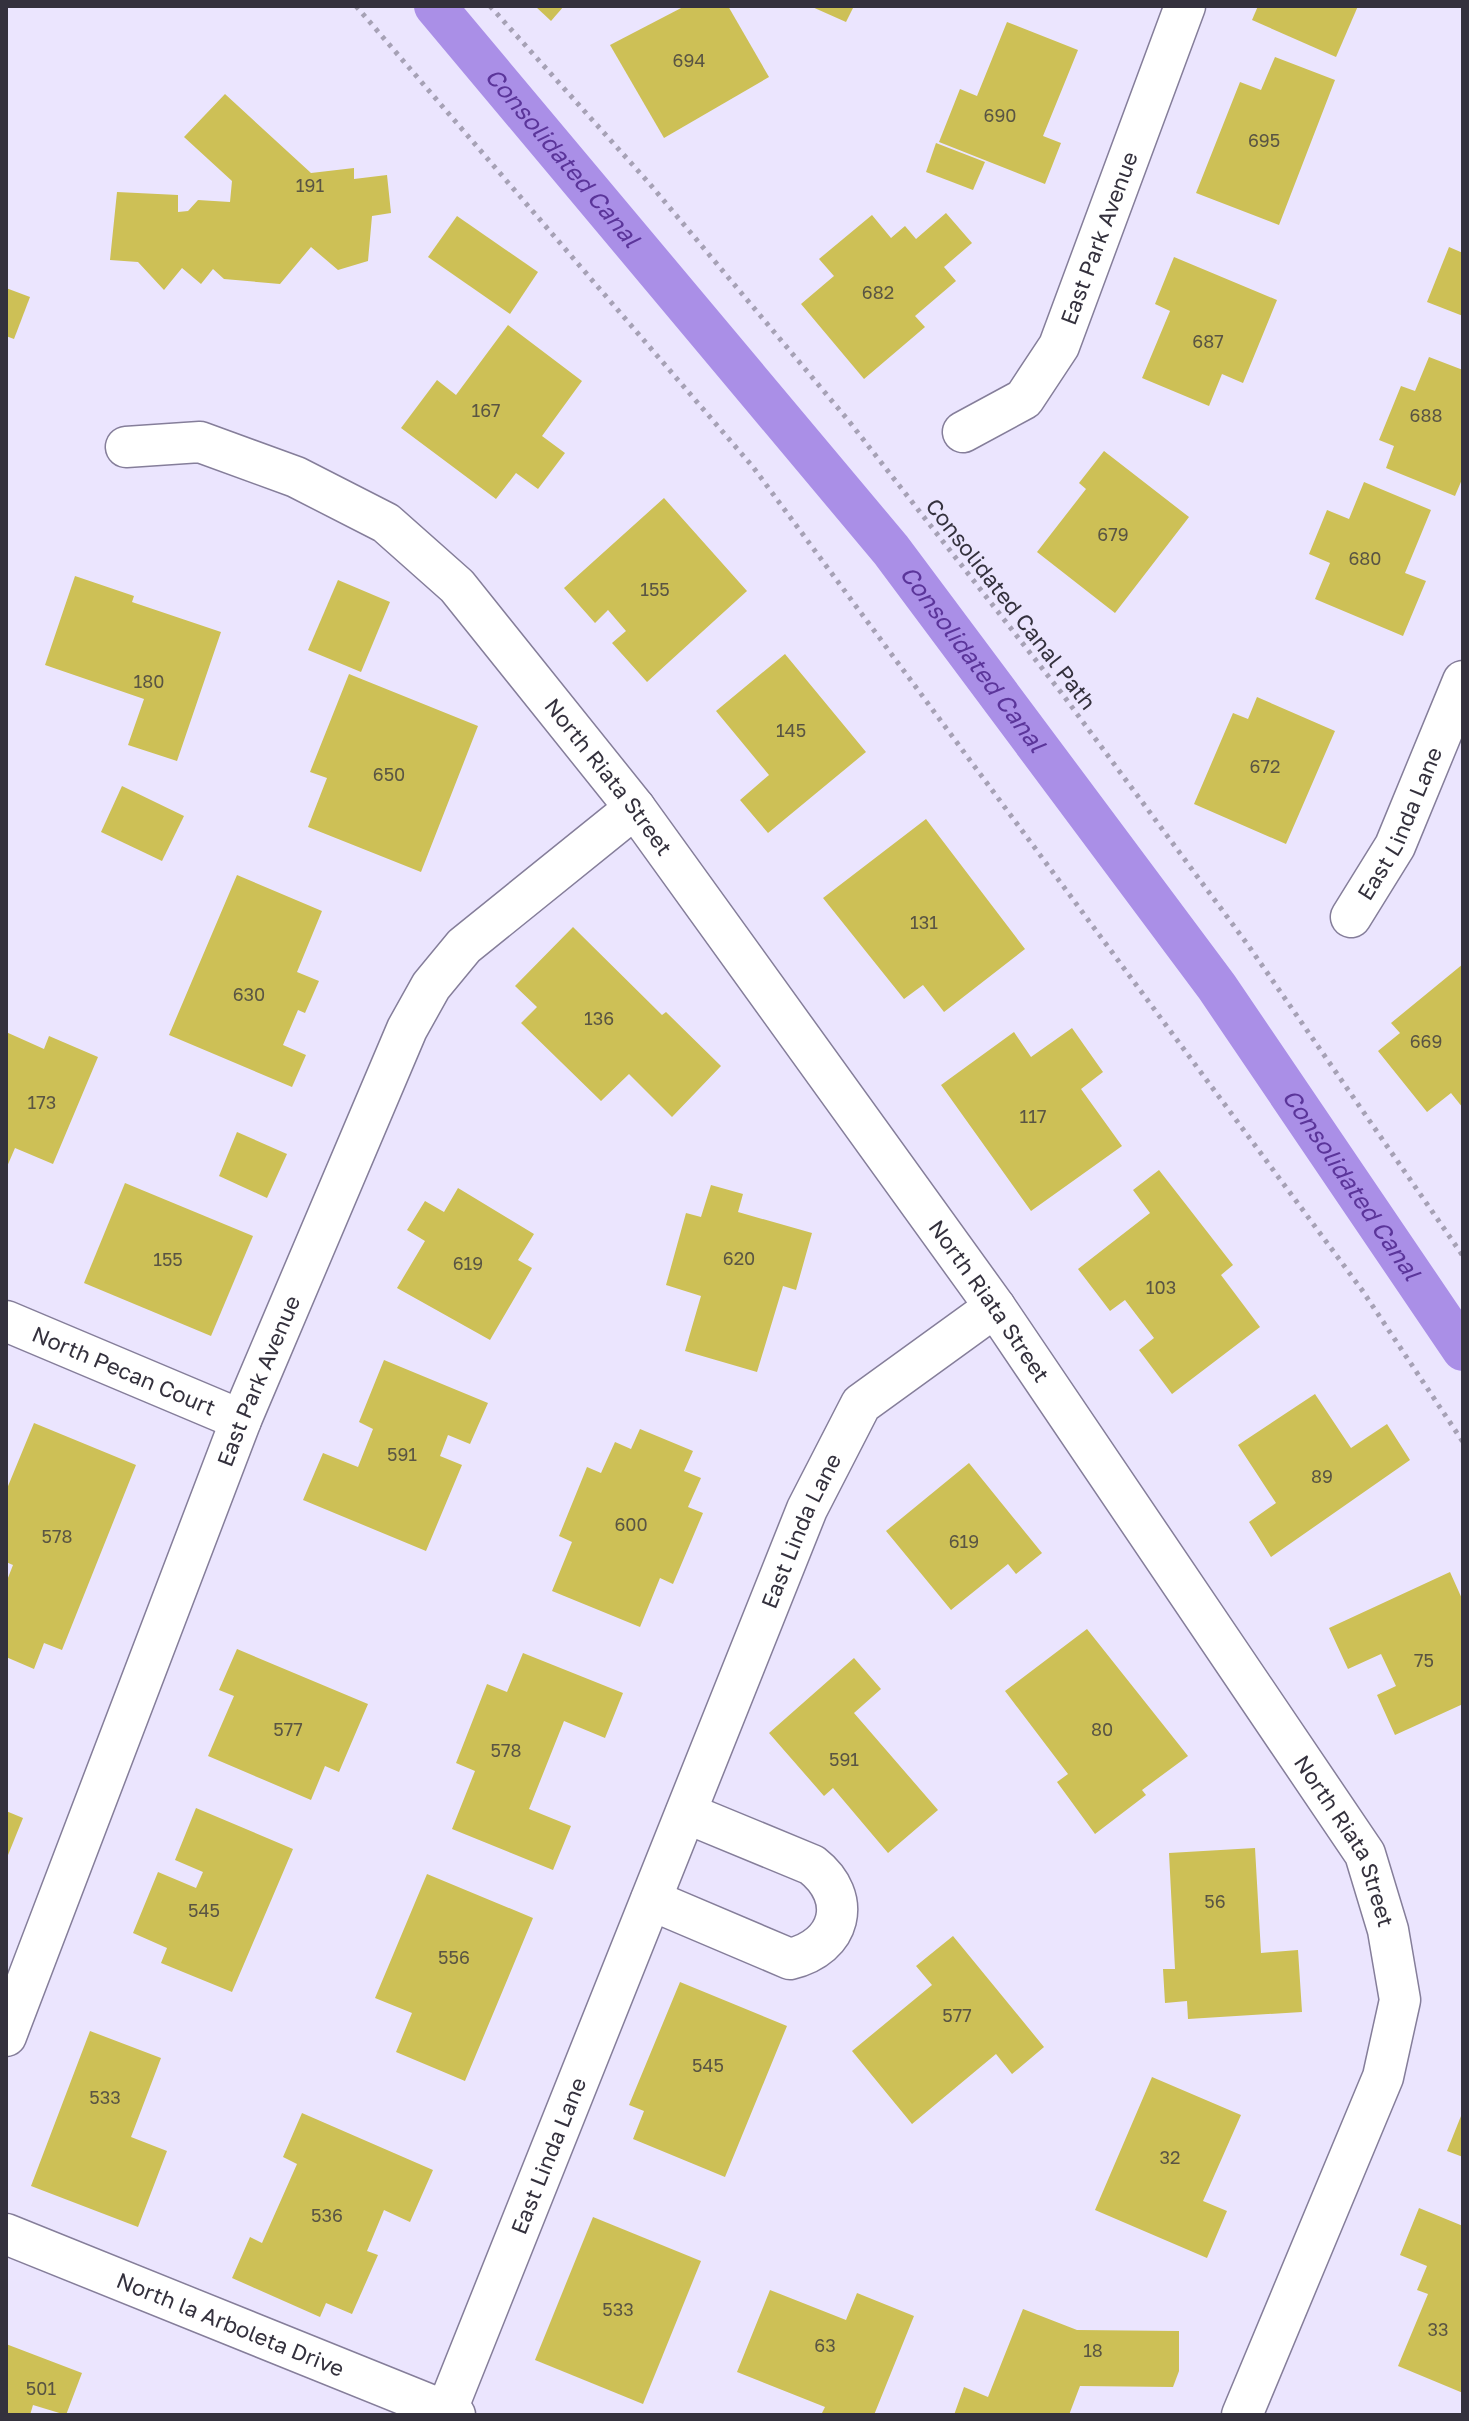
<svg xmlns="http://www.w3.org/2000/svg" width="1469" height="2421" viewBox="0 0 1469 2421" font-family="'Golos Text',sans-serif">
  <rect width="100%" height="100%" fill="#ebe5fe"/>
  <g fill="none" stroke-linecap="round" stroke-linejoin="round">
    <path stroke="#aa8fe7" stroke-width="42" id="s1" d="M 435,6 L 891,550 L 1217,987 L 1463,1350"/>
  </g>
  <g fill="#cdc056">
    <polygon points="535,6 564,6 551,21"/>
    <polygon points="685,6 728,6 769,77 664,138 610,45"/>
    <polygon points="810,6 854,6 846,22"/>
    <polygon points="1258,6 1358,6 1336,57 1252,20"/>
    <polygon points="1007,22 1078,50 1043,136 1061,143 1045,184 939,142 960,89 977,96"/>
    <polygon points="1275,57 1335,80 1279,225 1196,193 1240,82 1261,90"/>
    <polygon points="225,94 311,173 354,168 354,179 387,175 391,213 372,216 368,261 338,270 311,247 280,284 224,279 213,269 201,284 182,268 164,290 138,262 110,260 117,192 178,195 178,212 188,211 198,200 230,202 232,181 184,137"/>
    <polygon points="936,143 985,162 973,190 926,172"/>
    <polygon points="946,213 972,243 944,267 956,281 915,316 925,327 864,379 801,304 834,276 819,259 872,215 891,238 905,226 916,239"/>
    <polygon points="457,216 538,272 510,314 428,257"/>
    <polygon points="1449,247 1463,253 1463,316 1427,302"/>
    <polygon points="1174,257 1277,300 1243,383 1222,374 1209,406 1142,378 1170,311 1155,304"/>
    <polygon points="6,288 30,297 14,339 6,336"/>
    <polygon points="508,325 582,381 542,436 565,453 538,489 516,473 496,499 401,428 437,380 456,395"/>
    <polygon points="1429,357 1463,370 1463,477 1455,496 1386,468 1394,446 1379,440 1401,386 1415,391"/>
    <polygon points="1104,451 1189,517 1115,613 1037,552 1086,489 1079,483"/>
    <polygon points="1364,482 1431,510 1405,573 1426,581 1403,636 1315,599 1330,563 1309,554 1327,510 1349,519"/>
    <polygon points="664,498 747,591 647,682 612,643 626,631 608,610 595,623 564,588"/>
    <polygon points="75,576 134,596 132,602 221,632 177,761 128,745 144,699 45,665"/>
    <polygon points="338,580 390,602 361,672 308,650"/>
    <polygon points="785,654 866,752 768,833 740,800 769,775 716,711"/>
    <polygon points="349,674 478,726 421,872 308,827 327,778 310,772"/>
    <polygon points="1257,697 1335,731 1286,844 1194,804 1233,713 1248,719"/>
    <polygon points="122,786 184,816 162,861 101,832"/>
    <polygon points="926,819 1025,949 944,1012 923,985 904,999 823,898"/>
    <polygon points="237,875 322,911 297,972 319,981 305,1013 298,1010 283,1045 306,1055 292,1087 169,1035"/>
    <polygon points="573,927 662,1015 666,1012 721,1066 672,1117 629,1074 601,1101 521,1023 537,1007 515,986"/>
    <polygon points="1463,964 1463,1108 1451,1093 1427,1112 1378,1051 1400,1033 1391,1023"/>
    <polygon points="1072,1028 1103,1072 1081,1089 1122,1146 1031,1211 941,1085 1014,1032 1031,1057"/>
    <polygon points="6,1032 44,1049 49,1036 98,1057 53,1164 15,1148 6,1169"/>
    <polygon points="237,1132 287,1154 267,1198 219,1176"/>
    <polygon points="1159,1170 1233,1265 1221,1275 1260,1327 1172,1394 1139,1350 1154,1338 1125,1300 1110,1311 1078,1269 1150,1213 1133,1190"/>
    <polygon points="125,1183 253,1236 211,1336 84,1283"/>
    <polygon points="711,1185 743,1194 738,1212 812,1233 796,1290 783,1286 757,1372 685,1351 701,1296 666,1285 686,1213 701,1217"/>
    <polygon points="458,1188 534,1234 518,1260 532,1268 490,1340 397,1288 425,1241 407,1230 425,1201 444,1212"/>
    <polygon points="384,1360 488,1403 470,1444 448,1435 440,1456 462,1465 426,1551 303,1500 323,1453 358,1467 373,1429 359,1422"/>
    <polygon points="1315,1394 1351,1448 1387,1424 1410,1460 1271,1557 1249,1522 1276,1503 1238,1445"/>
    <polygon points="34,1423 136,1465 62,1650 44,1643 34,1669 6,1657 6,1583 13,1565 6,1562 6,1491"/>
    <polygon points="640,1429 693,1451 684,1471 701,1478 688,1507 703,1513 673,1584 660,1578 640,1627 552,1591 572,1542 559,1536 587,1467 601,1473 615,1442 631,1449"/>
    <polygon points="969,1463 1042,1553 1016,1574 1008,1564 951,1610 886,1531"/>
    <polygon points="1450,1572 1463,1601 1463,1704 1395,1735 1377,1695 1396,1686 1381,1654 1348,1669 1329,1628"/>
    <polygon points="1087,1629 1188,1756 1142,1790 1146,1795 1095,1834 1057,1782 1068,1774 1005,1691"/>
    <polygon points="237,1649 368,1704 339,1772 325,1766 311,1800 208,1756 234,1696 219,1690"/>
    <polygon points="523,1653 623,1693 605,1738 564,1721 529,1809 571,1826 553,1870 452,1829 475,1771 456,1763 487,1684 507,1692"/>
    <polygon points="854,1658 881,1689 854,1713 938,1810 888,1853 833,1788 824,1796 769,1733"/>
    <polygon points="196,1808 293,1849 232,1992 161,1963 167,1948 133,1933 158,1872 196,1888 203,1872 175,1860"/>
    <polygon points="6,1811 23,1818 6,1860"/>
    <polygon points="1255,1848 1261,1953 1298,1950 1302,2012 1188,2019 1187,2001 1165,2003 1163,1969 1175,1969 1169,1853"/>
    <polygon points="427,1874 533,1918 465,2081 396,2052 412,2013 375,1998"/>
    <polygon points="953,1936 1044,2047 1012,2074 996,2054 912,2124 852,2051 932,1985 916,1966"/>
    <polygon points="680,1982 787,2026 725,2177 633,2139 644,2111 629,2105"/>
    <polygon points="90,2031 161,2058 131,2137 167,2151 138,2227 31,2186"/>
    <polygon points="1152,2077 1241,2115 1203,2201 1227,2211 1207,2258 1095,2210"/>
    <polygon points="1463,2111 1463,2157 1447,2151"/>
    <polygon points="302,2113 433,2170 410,2222 384,2210 367,2251 378,2255 352,2314 326,2303 320,2317 232,2278 250,2237 262,2243 297,2164 283,2157"/>
    <polygon points="1419,2208 1463,2226 1463,2393 1398,2366 1428,2294 1417,2290 1427,2266 1400,2255"/>
    <polygon points="593,2217 701,2261 643,2404 535,2360"/>
    <polygon points="770,2290 846,2320 857,2293 914,2316 874,2415 821,2415 825,2407 737,2372"/>
    <polygon points="1023,2309 1077,2330 1179,2331 1179,2371 1173,2387 1080,2386 1069,2415 954,2415 964,2387 988,2397"/>
    <polygon points="6,2344 82,2373 66,2415 33,2405 30,2415 6,2415"/>
  </g>
  <g fill="none" stroke-linecap="round" stroke-linejoin="round">
    <defs>
      <g id="minor">
        <path id="s2" d="M 963,432 L 1024,399 L 1059,346 L 1185,6"/>
        <path id="s3" d="M 126,447 L 200,442 L 296,477 L 386,523 L 457,586 L 635,808 L 995,1307 L 1365,1854 L 1388,1930 L 1400,2000 L 1383,2077 L 1242,2415"/>
        <path id="s4" d="M 1351,917 L 1395,846 L 1463,681"/>
        <path id="s5" d="M 6,1321 L 241,1420"/>
        <path d="M 651,1900 L 790,1959 C 841,1947 854,1898 812,1865 L 686,1813"/>
        <path id="s6" d="M 6,2036 L 241,1420 L 407,1029 L 431,986 L 464,946 L 635,808"/>
        <path id="s7" d="M 6,2234 L 455,2415"/>
        <path id="s8" d="M 446,2412 L 807,1509 L 861,1404 L 995,1307"/>
      </g>
    </defs>
    <use href="#minor" stroke="#857e9a" stroke-width="43"/>
    <g stroke="#a6a1b5" stroke-width="5" stroke-dasharray="4 6" stroke-linecap="butt">
      <polyline points="356,6 753,467 1362,1290 1463,1442"/>
      <polyline points="490,6 649,183 848,420 1063,695 1248,945 1463,1256"/>
    </g>
    <use href="#minor" stroke="#fff" stroke-width="40"/>
  </g>
  <g text-anchor="middle" stroke-width="7" stroke-linejoin="round" paint-order="stroke">
    <g font-size="18" fill="#5a5543">
      <text x="689" y="67">694</text>
      <text x="1000" y="122">690</text>
      <text x="1264" y="147">695</text>
      <text x="310" y="192">191</text>
      <text x="878" y="299">682</text>
      <text x="1208" y="348">687</text>
      <text x="486" y="417">167</text>
      <text x="1426" y="422">688</text>
      <text x="1113" y="541">679</text>
      <text x="1365" y="565">680</text>
      <text x="655" y="596">155</text>
      <text x="149" y="688">180</text>
      <text x="791" y="737">145</text>
      <text x="1265" y="773">672</text>
      <text x="389" y="781">650</text>
      <text x="924" y="929">131</text>
      <text x="249" y="1001">630</text>
      <text x="599" y="1025">136</text>
      <text x="1426" y="1048">669</text>
      <text x="42" y="1109">173</text>
      <text x="1033" y="1123">117</text>
      <text x="739" y="1265">620</text>
      <text x="168" y="1266">155</text>
      <text x="468" y="1270">619</text>
      <text x="1161" y="1294">103</text>
      <text x="402" y="1461">591</text>
      <text x="1322" y="1483">89</text>
      <text x="631" y="1531">600</text>
      <text x="57" y="1543">578</text>
      <text x="964" y="1548">619</text>
      <text x="1424" y="1667">75</text>
      <text x="288" y="1736">577</text>
      <text x="1102" y="1736">80</text>
      <text x="506" y="1757">578</text>
      <text x="844" y="1766">591</text>
      <text x="1215" y="1908">56</text>
      <text x="204" y="1917">545</text>
      <text x="454" y="1964">556</text>
      <text x="957" y="2022">577</text>
      <text x="708" y="2072">545</text>
      <text x="105" y="2104">533</text>
      <text x="1170" y="2164">32</text>
      <text x="327" y="2222">536</text>
      <text x="618" y="2316">533</text>
      <text x="1438" y="2336">33</text>
      <text x="825" y="2352">63</text>
      <text x="1093" y="2357">18</text>
      <text x="41" y="2395">501</text>
    </g>
    <g font-size="22" fill="#34313d" stroke="#ebe5fe">
      <text dy="8" stroke="none"><textPath href="#s2" startOffset="248">East Park Avenue</textPath></text>
      <text transform="translate(1011 604) rotate(52)" y="8">Consolidated Canal Path</text>
      <text dy="8" stroke="none"><textPath href="#s3" startOffset="616">North Riata Street</textPath></text>
      <text dy="8" stroke="none"><textPath href="#s4" startOffset="106">East Linda Lane</textPath></text>
      <text dy="8" stroke="none"><textPath href="#s3" startOffset="1264">North Riata Street</textPath></text>
      <text dy="8" stroke="none"><textPath href="#s5" startOffset="128">North Pecan Court</textPath></text>
      <text dy="8" stroke="none"><textPath href="#s6" startOffset="702">East Park Avenue</textPath></text>
      <text dy="8" stroke="none"><textPath href="#s8" startOffset="950">East Linda Lane</textPath></text>
      <text dy="8" stroke="none"><textPath href="#s3" startOffset="1912">North Riata Street</textPath></text>
      <text dy="8" stroke="none"><textPath href="#s8" startOffset="276">East Linda Lane</textPath></text>
      <text dy="8" stroke="none"><textPath href="#s7" startOffset="242">North la Arboleta Drive</textPath></text>
    </g>
    <g font-size="24" font-style="italic" fill="#5b359a" stroke="#ebe5fe">
      <text dy="8" stroke="none"><textPath href="#s1" startOffset="198">Consolidated Canal</textPath></text>
      <text dy="8" stroke="none"><textPath href="#s1" startOffset="846">Consolidated Canal</textPath></text>
      <text dy="8" stroke="none"><textPath href="#s1" startOffset="1494">Consolidated Canal</textPath></text>
    </g>
  </g>
  <rect width="1469" height="2421" fill="none" stroke="#34313d" stroke-width="16"/>
</svg>
